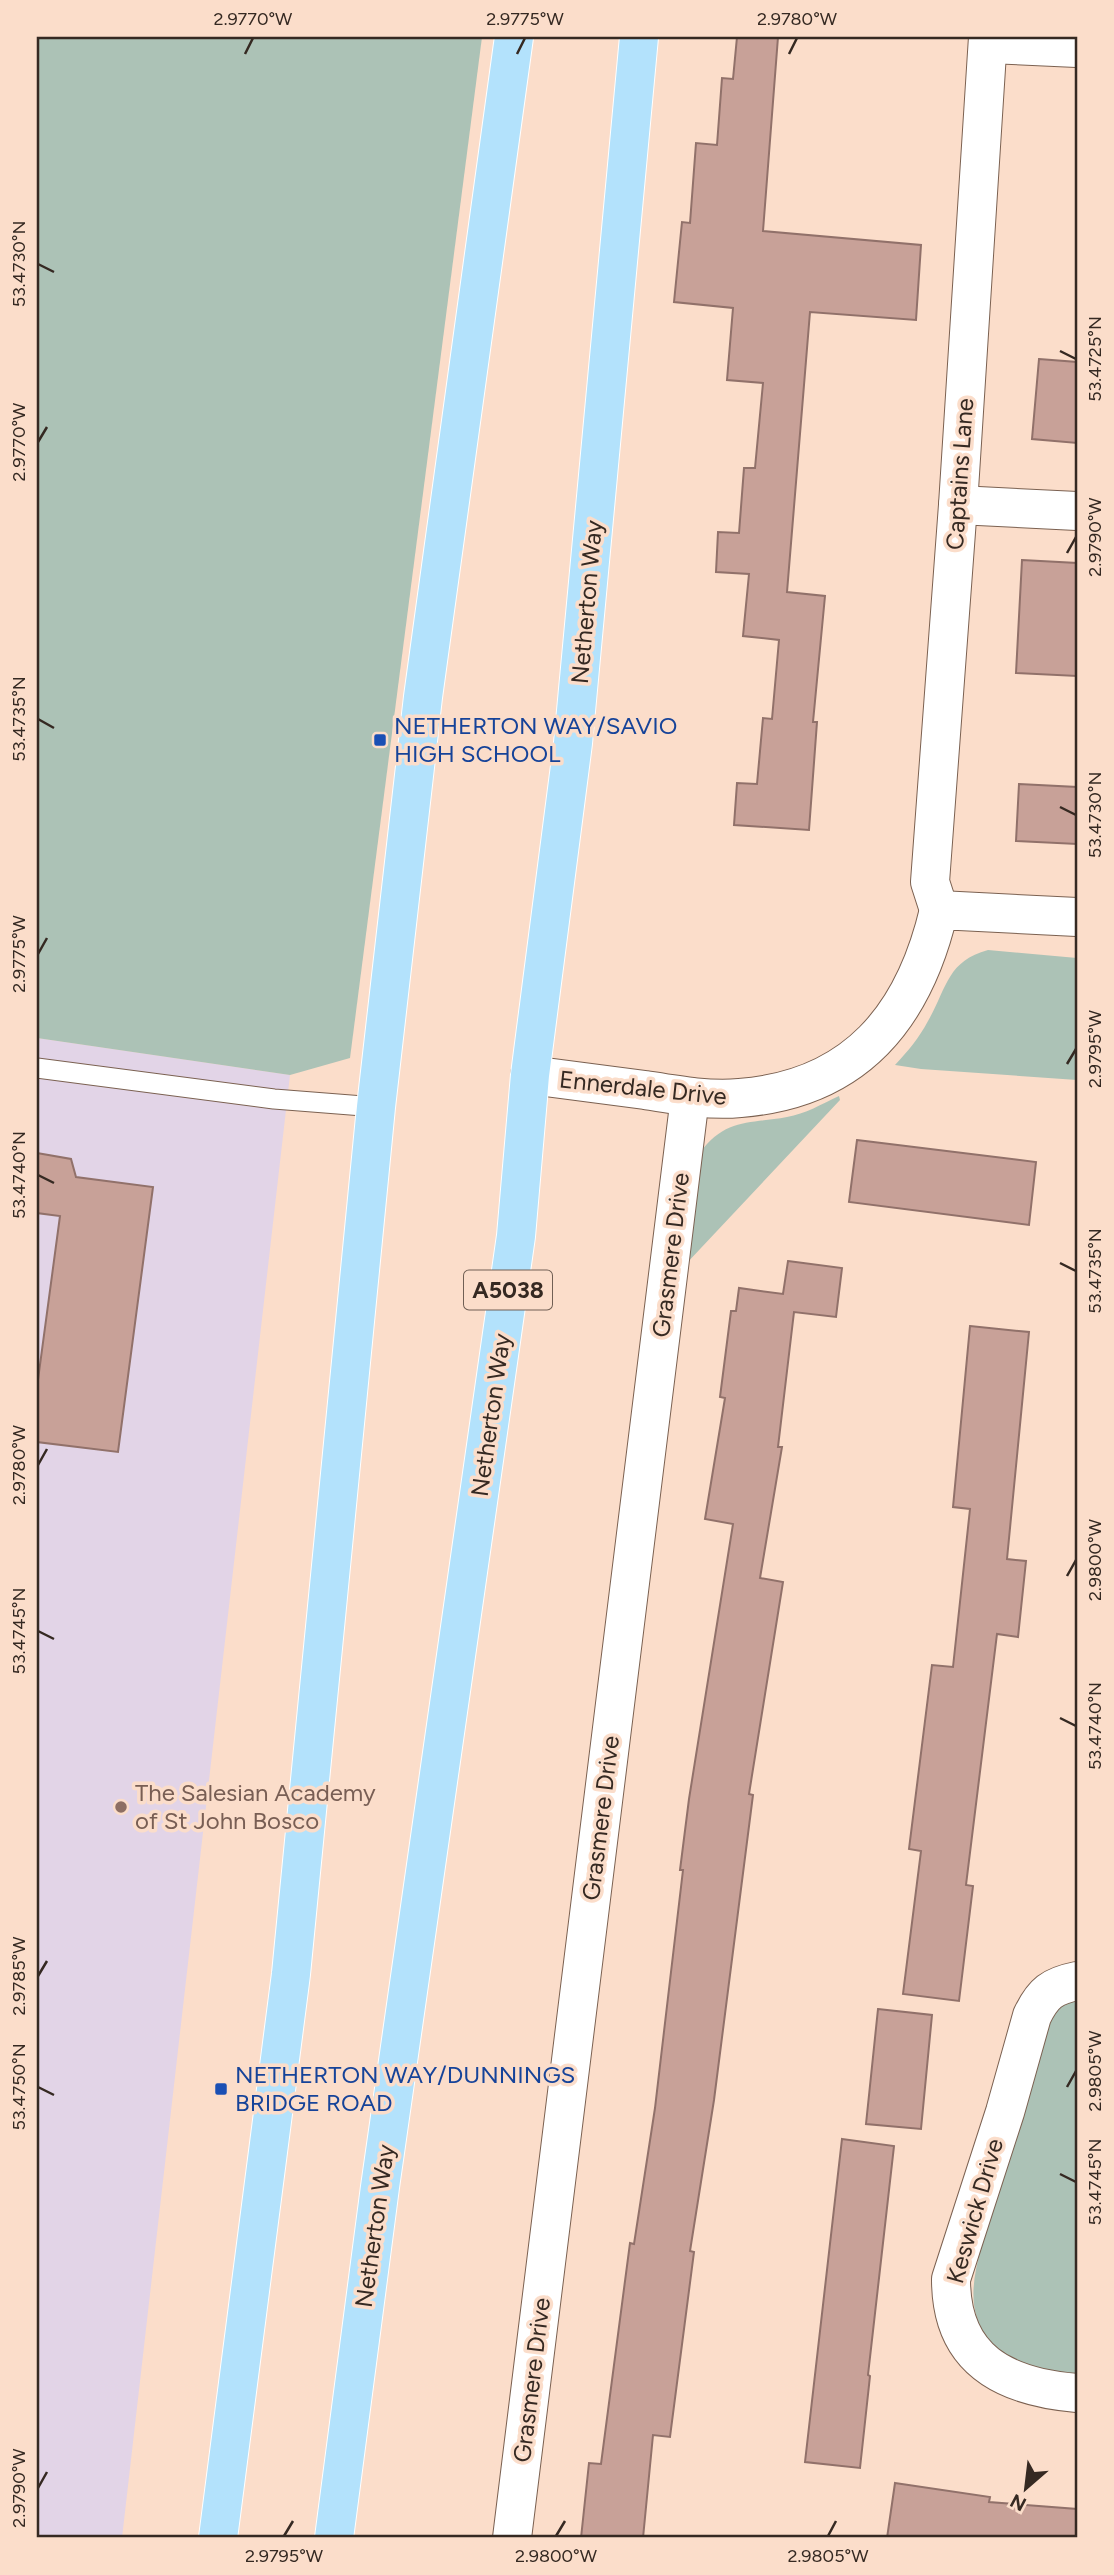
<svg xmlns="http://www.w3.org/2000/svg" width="1114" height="2575" viewBox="0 0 1114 2575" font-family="Figtree,sans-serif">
  <rect width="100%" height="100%" fill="#fbddca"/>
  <polygon fill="#e2d4e7" points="37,1038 290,1075 122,2538 37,2538"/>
  <g fill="#acc2b6">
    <polygon points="37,37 482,37 350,1058 290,1075 37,1038"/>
    <path d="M 988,950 L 1077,958 L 1077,1080 L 921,1069 L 895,1065 C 908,1051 919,1038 928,1021 C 947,988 947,961 988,950 Z"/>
    <path d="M 839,1096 L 840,1100 L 685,1265 L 700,1153 C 725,1118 750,1124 787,1117 C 805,1114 822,1104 839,1096 Z"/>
    <path d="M 1077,1996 L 1077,2374 C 1038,2369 991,2363 977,2318 C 966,2285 983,2245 991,2213 C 1009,2144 1030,2076 1050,2007 Z"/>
  </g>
  <g fill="#c8a198" stroke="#91716a" stroke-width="2">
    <polygon points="737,37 778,37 763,231 921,245 916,320 810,312 787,592 825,596 813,722 817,722 809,830 734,825 737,783 757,784 763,718 772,719 779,640 743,636 749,574 716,572 718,532 739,533 744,468 755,468 763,383 727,380 733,308 674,302 682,222 690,223 696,143 717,145 722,78 733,79"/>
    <polygon points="1039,359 1077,362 1077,443 1032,439"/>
    <polygon points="1022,560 1077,563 1077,676 1016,673"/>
    <polygon points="1019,784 1077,787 1077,844 1016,841"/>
    <polygon points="857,1140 1036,1162 1029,1225 849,1202"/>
    <polygon points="37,1153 71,1159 76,1177 153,1187 118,1452 37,1442 37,1387 60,1216 37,1213"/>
    <polygon points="788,1261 842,1268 836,1317 794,1312 778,1447 782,1447 760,1578 783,1582 749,1794 753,1795 714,2100 690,2251 694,2252 670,2437 653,2435 643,2538 581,2538 589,2463 601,2464 630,2243 634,2244 655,2108 683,1870 680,1870 689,1799 733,1524 705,1519 725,1398 720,1397 731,1311 736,1311 739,1288 783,1294"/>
    <polygon points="970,1326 1029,1332 1007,1559 1026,1561 1018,1637 997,1634 966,1885 973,1886 959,2001 903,1994 921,1851 909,1849 932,1665 953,1667 970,1509 953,1507"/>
    <polygon points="878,2009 932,2015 921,2129 866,2124"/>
    <polygon points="842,2139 894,2146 868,2375 870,2376 860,2468 805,2462"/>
    <polygon points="895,2483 990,2497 989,2502 1077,2509 1077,2538 887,2538"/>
  </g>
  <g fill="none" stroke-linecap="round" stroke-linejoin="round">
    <defs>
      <polyline id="service" points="37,1068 274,1099 376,1107"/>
      <g id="minor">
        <polyline points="988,44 1077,48"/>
        <polyline points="958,505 1077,511"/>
        <polyline points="939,910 930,882 958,505 988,37"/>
        <path d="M 530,1075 C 568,1080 607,1085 645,1090 C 676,1095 709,1101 740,1098 C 855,1089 914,1017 939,910 L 1077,917"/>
        <path d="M 1077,1981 C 1052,1986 1043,1993 1032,2016 L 1005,2112 L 951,2279 C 951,2360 1004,2387 1077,2393"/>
        <polyline points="512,2538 690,1097"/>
      </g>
      <g id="primary">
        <polyline points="218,2538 291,1974 376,1107 423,697 514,37"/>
        <polyline points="334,2538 380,2187 516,1236 530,1075 573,743 639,37"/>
      </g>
    </defs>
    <use href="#service" stroke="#7b6151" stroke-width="21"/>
    <use href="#minor" stroke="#7b6151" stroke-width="40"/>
    <use href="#primary" stroke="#fff" stroke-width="40"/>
    <use href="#service" stroke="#fff" stroke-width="19"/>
    <use href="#minor" stroke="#fff" stroke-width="38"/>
    <use href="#primary" stroke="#b3e2fc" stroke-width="38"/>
  </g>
  <path fill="none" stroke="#352922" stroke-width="2.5" d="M 245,54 L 253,38M 517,54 L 525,38M 789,54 L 797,38M 38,264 L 54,272M 1060,351 L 1076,359M 38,442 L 47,427M 1067,553 L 1076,537M 38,719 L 54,728M 1060,807 L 1076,815M 38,954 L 47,938M 1067,1064 L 1076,1049M 38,1175 L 54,1183M 1060,1263 L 1076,1271M 38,1465 L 47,1449M 1067,1576 L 1076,1560M 38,1631 L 54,1639M 1060,1718 L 1076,1726M 38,1976 L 47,1961M 38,2087 L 54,2095M 1067,2087 L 1076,2071M 1060,2174 L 1076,2182M 38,2488 L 47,2472M 284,2536 L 293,2521M 556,2536 L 565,2521M 828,2536 L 836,2521"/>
  <g fill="#1a4fb4" stroke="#fbddca" stroke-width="2.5">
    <rect x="373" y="733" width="14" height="14" rx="3.5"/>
    <rect x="214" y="2082" width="14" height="14" rx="3.5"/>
  </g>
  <circle fill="#8d6e63" stroke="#fbddca" stroke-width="2.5" cx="121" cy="1807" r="7"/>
  <g text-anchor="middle" stroke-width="7" stroke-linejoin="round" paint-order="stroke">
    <rect fill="#fbddca" stroke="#705f54" stroke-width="2" x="464" y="1270.5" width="88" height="39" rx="5"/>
    <g font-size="23" font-weight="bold" fill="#352922">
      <text x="508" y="1298">A5038</text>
    </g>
    <g font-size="24" fill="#352922" stroke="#fbddca">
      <text transform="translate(960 474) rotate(-86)" y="8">Captains Lane</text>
      <text transform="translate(587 602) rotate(-85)" y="8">Netherton Way</text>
      <text transform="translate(643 1088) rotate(6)" y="8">Ennerdale Drive</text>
      <text transform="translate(671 1255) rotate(-83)" y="8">Grasmere Drive</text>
      <text transform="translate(491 1415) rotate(-82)" y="8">Netherton Way</text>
      <text transform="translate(601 1818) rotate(-83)" y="8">Grasmere Drive</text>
      <text transform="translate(975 2211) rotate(-74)" y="8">Keswick Drive</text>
      <text transform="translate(375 2226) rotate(-82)" y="8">Netherton Way</text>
      <text transform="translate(532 2380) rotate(-83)" y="8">Grasmere Drive</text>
    </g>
    <g font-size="24" fill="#164399" stroke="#fbddca" text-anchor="start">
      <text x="394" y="734">NETHERTON WAY/SAVIO<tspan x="394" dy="28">HIGH SCHOOL</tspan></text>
      <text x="235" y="2083">NETHERTON WAY/DUNNINGS<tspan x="235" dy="28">BRIDGE ROAD</tspan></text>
    </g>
    <g font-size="24" fill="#785e54" stroke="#fbddca" text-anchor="start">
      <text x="135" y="1801">The Salesian Academy<tspan x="135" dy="28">of St John Bosco</tspan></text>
    </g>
  </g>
  <rect width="1114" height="2575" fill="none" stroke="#fbddca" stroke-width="77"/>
  <g transform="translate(1026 2488) rotate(208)" stroke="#fbddca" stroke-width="5" paint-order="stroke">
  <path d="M0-5L12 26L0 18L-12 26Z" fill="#352922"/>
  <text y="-10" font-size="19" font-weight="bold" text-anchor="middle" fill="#352922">N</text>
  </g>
  <rect x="38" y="38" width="1038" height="2498" fill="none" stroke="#352922" stroke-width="2.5"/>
  <g font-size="18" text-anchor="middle" fill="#352922">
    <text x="253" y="25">2.9770°W</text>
    <text x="525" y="25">2.9775°W</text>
    <text x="797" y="25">2.9780°W</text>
    <text transform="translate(19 264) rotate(-90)" y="6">53.4730°N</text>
    <text transform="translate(1095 359) rotate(-90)" y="6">53.4725°N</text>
    <text transform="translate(19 442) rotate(-90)" y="6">2.9770°W</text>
    <text transform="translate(1095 537) rotate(-90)" y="6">2.9790°W</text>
    <text transform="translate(19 719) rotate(-90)" y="6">53.4735°N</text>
    <text transform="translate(1095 815) rotate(-90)" y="6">53.4730°N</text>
    <text transform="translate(19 954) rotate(-90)" y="6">2.9775°W</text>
    <text transform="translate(1095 1049) rotate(-90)" y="6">2.9795°W</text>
    <text transform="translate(19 1175) rotate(-90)" y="6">53.4740°N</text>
    <text transform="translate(1095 1271) rotate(-90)" y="6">53.4735°N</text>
    <text transform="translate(19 1465) rotate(-90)" y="6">2.9780°W</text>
    <text transform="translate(1095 1560) rotate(-90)" y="6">2.9800°W</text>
    <text transform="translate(19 1631) rotate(-90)" y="6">53.4745°N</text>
    <text transform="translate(1095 1726) rotate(-90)" y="6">53.4740°N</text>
    <text transform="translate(19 1976) rotate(-90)" y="6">2.9785°W</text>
    <text transform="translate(1095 2071) rotate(-90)" y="6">2.9805°W</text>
    <text transform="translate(19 2087) rotate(-90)" y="6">53.4750°N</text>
    <text transform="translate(1095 2182) rotate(-90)" y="6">53.4745°N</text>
    <text transform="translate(19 2488) rotate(-90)" y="6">2.9790°W</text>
    <text x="284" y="2562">2.9795°W</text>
    <text x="556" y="2562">2.9800°W</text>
    <text x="828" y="2562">2.9805°W</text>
  </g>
</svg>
